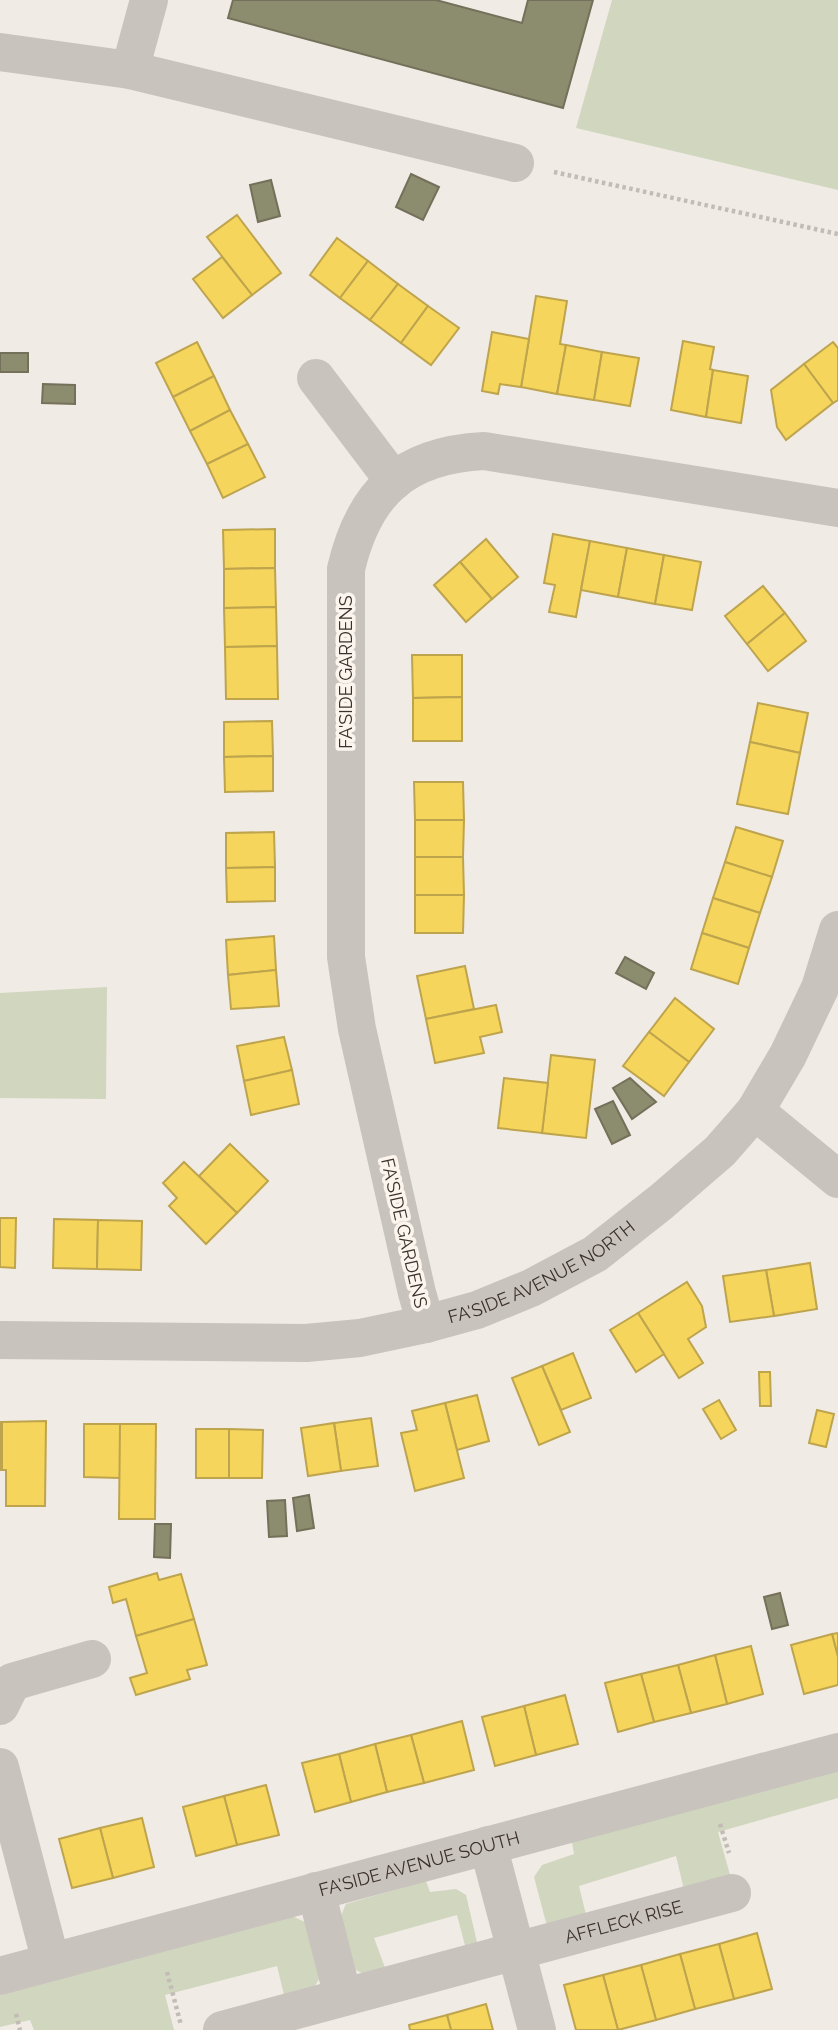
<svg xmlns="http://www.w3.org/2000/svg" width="838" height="2030" viewBox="0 0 838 2030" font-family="Raleway,sans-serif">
  <rect width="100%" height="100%" fill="#f0ebe5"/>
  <g fill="#d1d6bf">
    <polygon points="612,0 838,0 838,190 576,128"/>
    <polygon points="107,987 106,1099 0,1098 0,993"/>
    <polygon points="838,1770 838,1798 718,1832 732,1882 685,1894 676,1856 579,1886 587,1919 548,1930 534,1877 542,1865 574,1854 572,1842"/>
    <polygon points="426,1881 430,1892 456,1889 466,1895 479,1951 467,1953 457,1915 374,1938 387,1973 368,1977 353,1968 339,1920 346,1904"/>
    <polygon points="292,1916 307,1923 321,1976 311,1992 285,1999 277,1966 165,1995 174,2030 34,2030 30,2020 0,2027 0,1995"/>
  </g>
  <g fill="#f6d55c" stroke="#bea44d" stroke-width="2">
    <polygon points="237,215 281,273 252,295 207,237"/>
    <polygon points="337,238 368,261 340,298 310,275"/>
    <polygon points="222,257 252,295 223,318 193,279"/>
    <polygon points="368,261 398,284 370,320 340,298"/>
    <polygon points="398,284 428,306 401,343 370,320"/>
    <polygon points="536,296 567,301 560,344 566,345 557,394 521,387"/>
    <polygon points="428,306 459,328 431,365 401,343"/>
    <polygon points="492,332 529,339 521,387 500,384 498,394 482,391"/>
    <polygon points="683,341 714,347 710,369 713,370 706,417 671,410"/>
    <polygon points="197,342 214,376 173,397 156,363"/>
    <polygon points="833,342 838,348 838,400 833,403 804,364"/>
    <polygon points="566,345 602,352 594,400 557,394"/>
    <polygon points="602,352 639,358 630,406 594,400"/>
    <polygon points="804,364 833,403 786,440 777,427 771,390"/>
    <polygon points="713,370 748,376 741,423 706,417"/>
    <polygon points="214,376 230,410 190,431 173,397"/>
    <polygon points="230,410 248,444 207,464 190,431"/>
    <polygon points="248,444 265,477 223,498 207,464"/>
    <polygon points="275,529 275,568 224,569 223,530"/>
    <polygon points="553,534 590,541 576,617 549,612 555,585 544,583"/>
    <polygon points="486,539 518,577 492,599 460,562"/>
    <polygon points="590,541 627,548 618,597 581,590"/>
    <polygon points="627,548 664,555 655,604 618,597"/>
    <polygon points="664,555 701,562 692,610 655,604"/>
    <polygon points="460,562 492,599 466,622 434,585"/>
    <polygon points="275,568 276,607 224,608 224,569"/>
    <polygon points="763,586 785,613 747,644 725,616"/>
    <polygon points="276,607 277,646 225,647 224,608"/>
    <polygon points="785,613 806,641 768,671 747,644"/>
    <polygon points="277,646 278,699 226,699 225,647"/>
    <polygon points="412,655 462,655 462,697 413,698"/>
    <polygon points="462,697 462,741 413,741 413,698"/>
    <polygon points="758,703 808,713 800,753 750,742"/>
    <polygon points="272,721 273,756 224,757 224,722"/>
    <polygon points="750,742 800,753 788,814 737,804"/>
    <polygon points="273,756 273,791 225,792 224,757"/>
    <polygon points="414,782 463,782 464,820 415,820"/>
    <polygon points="415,820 464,820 463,857 415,857"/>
    <polygon points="736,827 783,841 772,877 725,862"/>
    <polygon points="274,832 275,867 226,868 226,833"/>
    <polygon points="415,857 463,857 464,895 415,895"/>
    <polygon points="725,862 772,877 760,913 713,898"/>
    <polygon points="275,867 275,901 227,902 226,868"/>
    <polygon points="415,895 464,895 463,933 415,933"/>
    <polygon points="713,898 760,913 749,948 702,933"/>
    <polygon points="702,933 749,948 738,984 691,969"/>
    <polygon points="274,936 276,970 228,975 226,940"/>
    <polygon points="465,966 474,1009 426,1019 417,976"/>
    <polygon points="276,970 279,1006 231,1009 228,975"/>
    <polygon points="675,998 714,1029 689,1062 649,1032"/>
    <polygon points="496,1005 502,1032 480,1037 484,1053 435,1063 426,1019"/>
    <polygon points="649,1032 689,1062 664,1096 623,1066"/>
    <polygon points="284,1037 292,1070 244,1081 237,1046"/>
    <polygon points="551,1055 595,1060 586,1138 542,1133"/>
    <polygon points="292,1070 299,1104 251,1115 244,1081"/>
    <polygon points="504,1078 548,1083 542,1133 498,1128"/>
    <polygon points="230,1144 268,1181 237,1213 199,1176"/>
    <polygon points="184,1162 237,1213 206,1244 169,1206 177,1198 163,1183"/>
    <polygon points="0,1218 16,1218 15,1268 0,1267"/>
    <polygon points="54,1219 98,1220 97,1269 53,1268"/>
    <polygon points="98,1220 142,1221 141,1270 97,1269"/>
    <polygon points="810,1263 817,1309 774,1316 766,1270"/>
    <polygon points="766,1270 774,1316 730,1322 723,1276"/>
    <polygon points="687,1282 702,1306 706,1327 688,1339 703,1363 679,1378 638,1313"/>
    <polygon points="638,1313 664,1354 636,1372 610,1330"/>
    <polygon points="573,1353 591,1398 561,1410 542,1366"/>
    <polygon points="542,1366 570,1432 539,1445 512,1378"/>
    <polygon points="759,1372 770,1372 771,1406 760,1406"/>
    <polygon points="477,1395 489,1441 457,1450 445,1403"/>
    <polygon points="719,1400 736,1430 721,1439 703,1409"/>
    <polygon points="445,1403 464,1478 415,1491 401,1433 417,1430 412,1411"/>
    <polygon points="817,1410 834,1414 826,1447 809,1443"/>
    <polygon points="371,1418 378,1466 341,1471 334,1423"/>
    <polygon points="46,1421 45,1506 6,1506 6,1470 2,1470 2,1422"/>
    <rect x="0" y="1422" width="2" height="48"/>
    <polygon points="334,1423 341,1471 308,1476 301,1428"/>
    <polygon points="84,1424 120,1424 120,1478 84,1477"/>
    <polygon points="120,1424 156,1424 155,1519 119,1519"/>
    <rect x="196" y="1429" width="33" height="49"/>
    <polygon points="229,1429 263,1430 262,1478 229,1478"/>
    <polygon points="157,1573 159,1580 181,1574 194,1619 136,1636 126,1599 113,1603 109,1587"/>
    <polygon points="194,1619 207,1665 187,1670 190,1679 136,1695 130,1678 147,1673 136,1636"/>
    <polygon points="838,1633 838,1657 832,1634"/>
    <polygon points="832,1634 838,1657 838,1685 804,1694 791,1645"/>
    <polygon points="751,1646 763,1694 727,1704 715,1655"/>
    <polygon points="715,1655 727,1704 691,1713 678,1665"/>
    <polygon points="678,1665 691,1713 654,1722 641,1674"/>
    <polygon points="641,1674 654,1722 618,1732 605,1683"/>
    <polygon points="565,1695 578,1744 536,1755 524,1706"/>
    <polygon points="524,1706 536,1755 495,1766 482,1717"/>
    <polygon points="462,1721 474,1770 424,1783 411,1735"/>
    <polygon points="411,1735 424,1783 387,1792 375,1744"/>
    <polygon points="375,1744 387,1792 351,1802 339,1754"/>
    <polygon points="339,1754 351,1802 315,1812 302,1763"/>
    <polygon points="266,1785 279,1835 237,1845 224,1796"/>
    <polygon points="224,1796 237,1845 196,1856 183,1807"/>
    <polygon points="142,1818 154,1867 113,1878 100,1828"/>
    <polygon points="100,1828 113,1878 72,1888 59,1839"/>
    <polygon points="757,1933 772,1989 734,1999 719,1944"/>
    <polygon points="719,1944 734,1999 695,2009 680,1954"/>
    <polygon points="680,1954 695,2009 656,2020 641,1965"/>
    <polygon points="641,1965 656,2020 618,2030 603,1975"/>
    <polygon points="603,1975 618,2030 576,2030 564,1985"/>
    <polygon points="486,2004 493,2030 451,2030 447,2015"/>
    <polygon points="447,2015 451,2030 410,2030 409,2025"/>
  </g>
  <g fill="#8c8c6e" stroke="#74705a" stroke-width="2">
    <polygon points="233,0 436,0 522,23 528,0 593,0 563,108 228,18"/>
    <polygon points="411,174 439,187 423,220 396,207"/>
    <polygon points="271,180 280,216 258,222 250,185"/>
    <rect x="0" y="353" width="28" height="19"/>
    <polygon points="43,384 75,385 75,404 42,403"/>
    <polygon points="625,957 654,973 646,989 616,973"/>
    <polygon points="630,1078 656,1102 632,1119 613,1088"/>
    <polygon points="613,1101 630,1135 612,1144 595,1109"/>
    <polygon points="309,1495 314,1528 297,1531 293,1498"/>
    <polygon points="285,1500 287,1536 269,1537 267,1501"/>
    <polygon points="155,1524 171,1524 170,1558 154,1557"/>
    <polygon points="780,1593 788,1625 772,1629 764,1597"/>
  </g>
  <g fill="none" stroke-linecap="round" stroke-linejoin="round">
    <g stroke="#c2bbb6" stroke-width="4.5" stroke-dasharray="3.5 3.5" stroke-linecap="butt">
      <polyline points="554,172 838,234"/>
      <polyline points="720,1824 729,1853"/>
      <polyline points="167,1972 181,2025"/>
      <polyline points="16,2014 20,2030"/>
    </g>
    <g stroke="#c9c3be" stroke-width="38">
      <polyline points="0,52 130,70 515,163"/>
      <polyline points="130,70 149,0"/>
      <polyline points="316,378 394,481"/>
      <polyline points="755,1111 838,1179"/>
      <path d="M 426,1324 L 417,1293 L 357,1029 L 346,957 L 346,569 C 364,492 404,455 484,451 L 838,508"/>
      <path id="s1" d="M 0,1340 L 306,1343 L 360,1338 L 426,1324 L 477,1310 L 531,1288 L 595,1254 L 661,1202 L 720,1151 L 755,1111 L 788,1055 L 820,988 L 838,930"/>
      <polyline points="0,1706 12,1682 92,1659"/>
      <polyline points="0,1767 51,1962"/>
      <polyline points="488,1845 537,2030"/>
      <polyline points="316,1891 343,1997"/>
      <path id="s2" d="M 0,1976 L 838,1752"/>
      <path id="s3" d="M 222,2030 L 732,1893"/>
    </g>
  </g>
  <g text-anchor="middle" stroke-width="7" stroke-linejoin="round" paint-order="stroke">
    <g font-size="18" fill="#3b302b" stroke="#fbf5ee">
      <text transform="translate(346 672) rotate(-90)" y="6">FA'SIDE GARDENS</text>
      <text transform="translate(404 1233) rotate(77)" y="6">FA'SIDE GARDENS</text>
      <text dy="6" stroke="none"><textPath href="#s1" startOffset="555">FA'SIDE AVENUE NORTH</textPath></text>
      <text dy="6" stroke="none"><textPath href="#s2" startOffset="434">FA'SIDE AVENUE SOUTH</textPath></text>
      <text dy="6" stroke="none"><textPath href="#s3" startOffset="416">AFFLECK RISE</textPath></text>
    </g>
  </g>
</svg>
